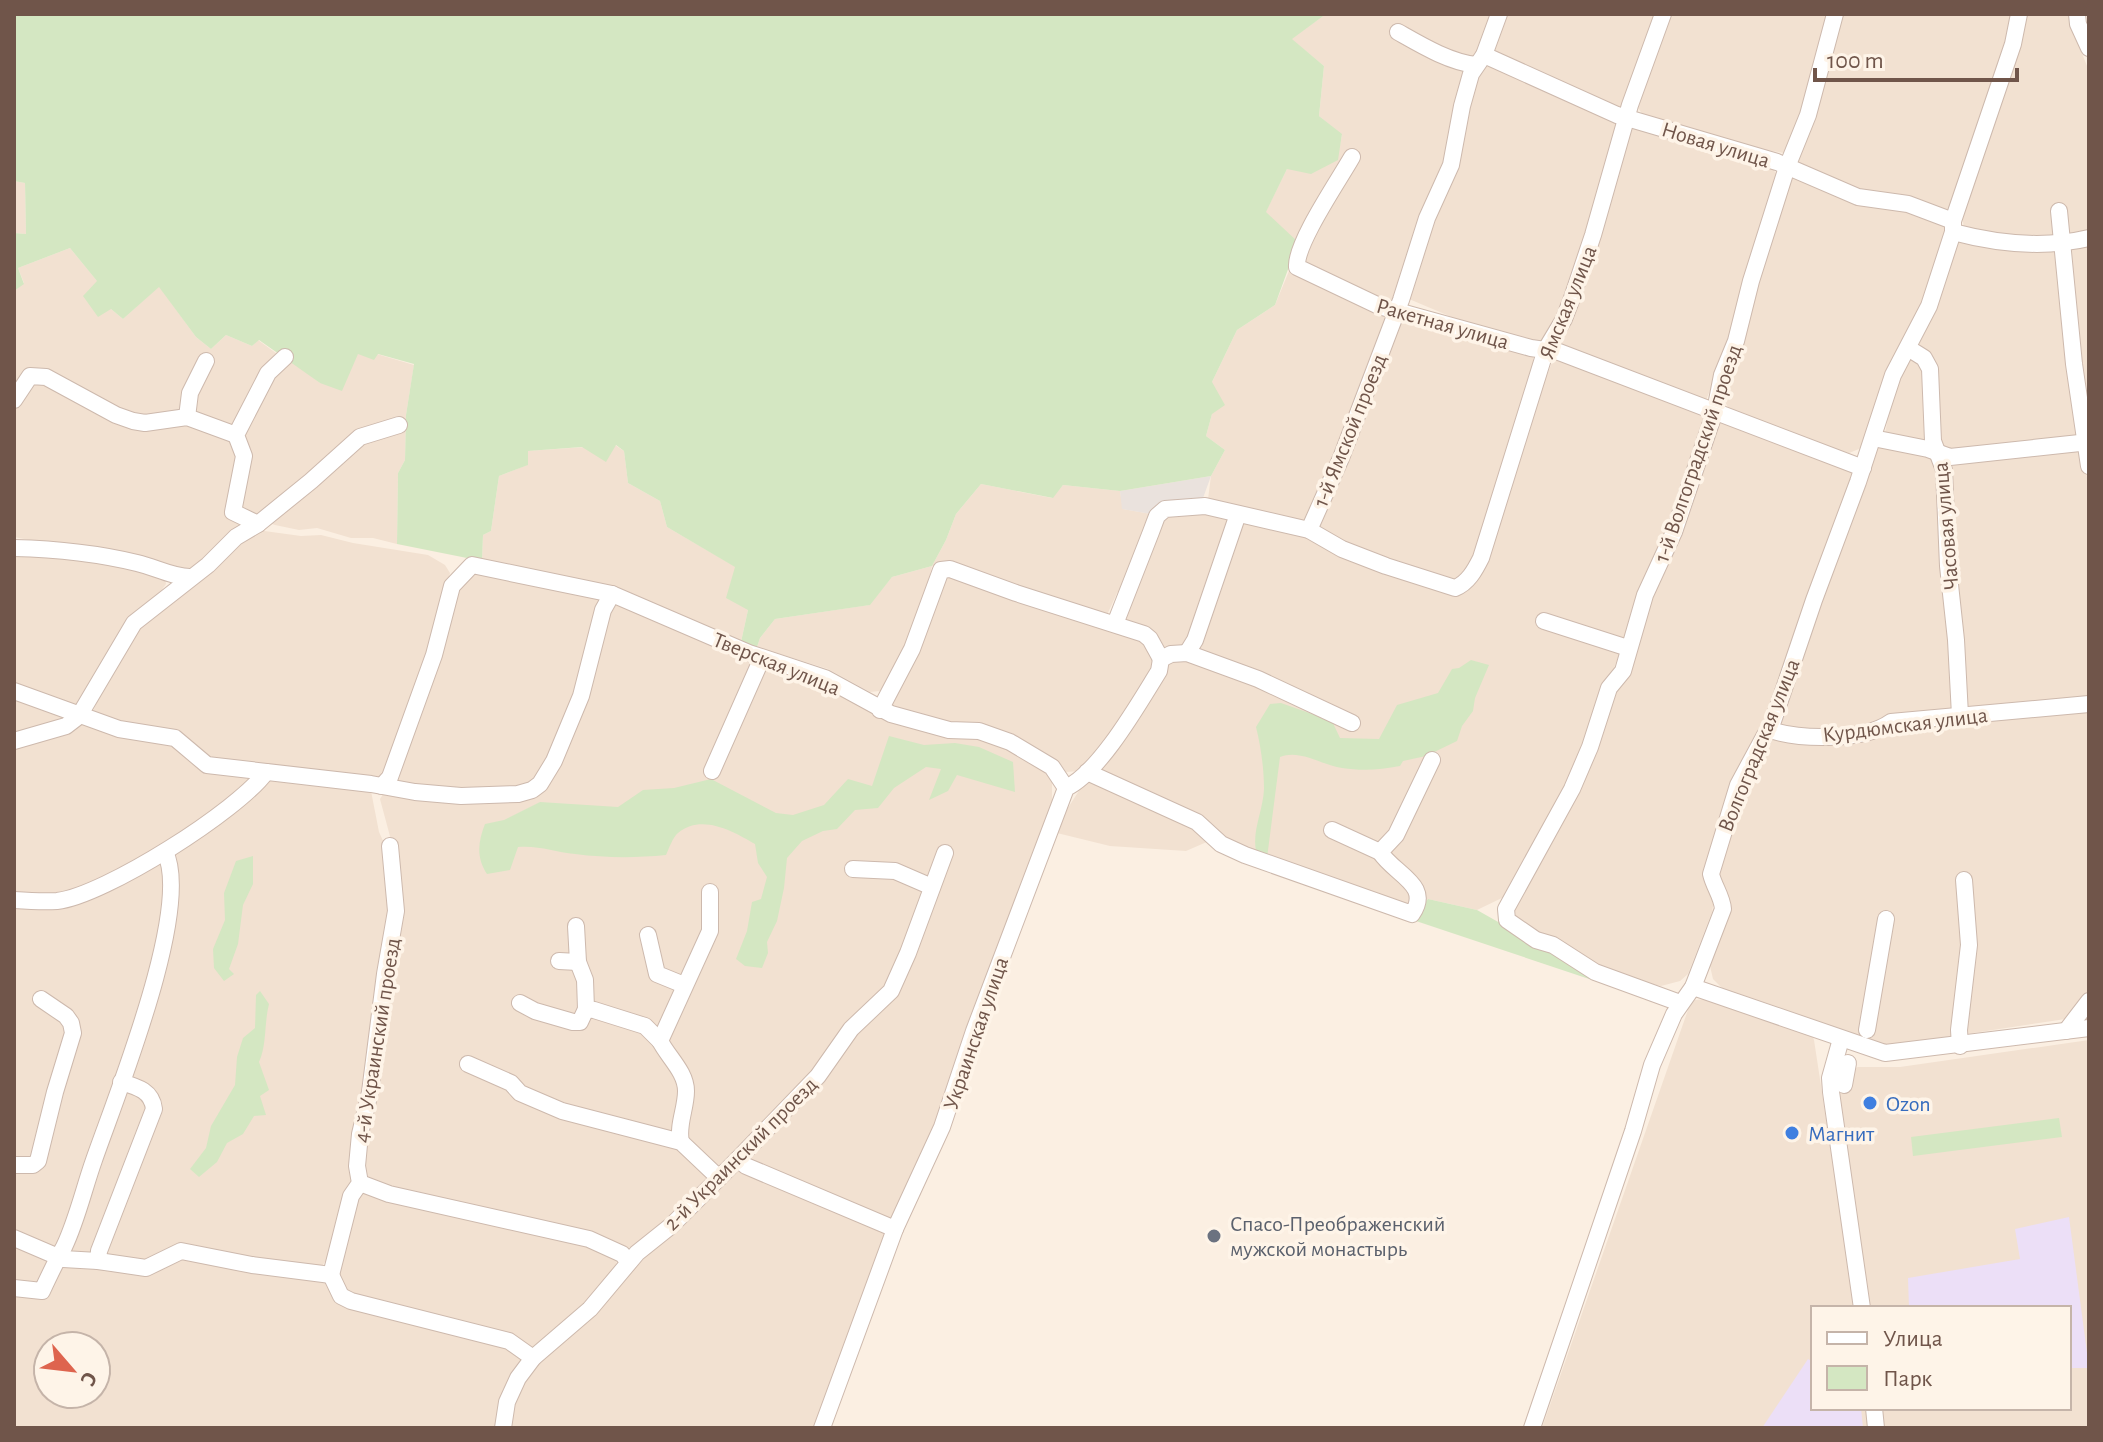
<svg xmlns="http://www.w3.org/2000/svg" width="2103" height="1442" viewBox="0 0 2103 1442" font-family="'Alegreya Sans',sans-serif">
  <rect width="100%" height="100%" fill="#fbefe2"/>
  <g fill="#f2e1d1" fill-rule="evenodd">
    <polygon points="1326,14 1494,14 1398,297 1391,300 1379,300 1305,267 1265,213 1287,169 1337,160 1342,135 1319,116 1324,66 1291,39"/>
    <polygon points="1504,14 1659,14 1626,104 1618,111 1492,50"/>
    <polygon points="1668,14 1830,14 1804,114 1784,153 1740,146 1645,118 1636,105"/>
    <polygon points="1840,14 2012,14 2007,43 1951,206 1946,210 1859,193 1799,167 1798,160"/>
    <polygon points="2022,14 2070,14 2071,26 2087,66 2089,234 2015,240 1964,229 1962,214"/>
    <polygon points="1491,66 1619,120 1588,235 1550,336 1540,341 1531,342 1480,329 1409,299 1474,76 1484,67"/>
    <polygon points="1631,127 1771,166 1779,178 1724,357 1706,400 1558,344"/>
    <polygon points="1791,176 1908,209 1945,225 1947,232 1925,304 1867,437 1859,449 1849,453 1794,438 1730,411 1723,398"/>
    <polygon points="14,181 25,183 26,234 14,233"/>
    <polygon points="1959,239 2055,249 2079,439 1942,449 1918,338"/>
    <polygon points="2089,244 2089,434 2066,249"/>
    <polygon points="70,248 98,282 111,309 123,319 159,286 196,337 211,349 226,335 252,346 258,340 280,356 232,429 146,420 47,374 14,392 14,291 24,283 18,268"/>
    <polygon points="1289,271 1379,307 1388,316 1336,457 1308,517 1303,522 1208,499 1211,476 1225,450 1206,436 1212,414 1212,382 1237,330 1275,305"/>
    <polygon points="1397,318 1529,352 1533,357 1535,372 1470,572 1453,582 1344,545 1318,529"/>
    <polygon points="358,354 377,354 414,365 406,415 405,460 398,473 397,544 373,538 351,538 317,528 299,530 275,525 238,512 241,440 272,376 291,360 320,383"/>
    <polygon points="1554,357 1702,410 1707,421 1570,785 1508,895 1477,910 1428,899 1418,911 1270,862 1099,771 1164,673 1128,622 1125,612 1162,520 1176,513 1193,510 1296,531 1460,593 1514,462"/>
    <polygon points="1910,359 1922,363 1928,441 1885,433 1897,374"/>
    <polygon points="35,380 137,427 186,422 231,439 235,444 243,525 190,572 14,537 14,406"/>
    <polygon points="1725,421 1849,468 1854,475 1764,730 1735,782 1712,912 1688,974 1680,981 1661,986 1615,976 1539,935 1513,916 1514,905 1632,649 1717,423"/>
    <polygon points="615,445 624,451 628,483 660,501 667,527 736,567 748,610 741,642 610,587 482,561 483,535 491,531 499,476 527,465 527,451"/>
    <polygon points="1879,446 1927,453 1937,461 1953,706 1949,712 1855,730 1785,729 1779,720 1873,451"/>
    <polygon points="2079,448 2084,453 2089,495 2089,699 1969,708 1966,705 1948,466"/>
    <polygon points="981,484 1052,498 1063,485 1120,491 1123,509 1151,514 1130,577 1117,593 1107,615 943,564 932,566 921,610 899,667 880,691 870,692 828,669 757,647 760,638 775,619 869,605 892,577 932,566 946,540 956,514"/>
    <polygon points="257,530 301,536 321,535 353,543 428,555 445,565 450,573 429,655 382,775 379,778 204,759 181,733 120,726 92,713 134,625"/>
    <polygon points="38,552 164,574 166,584 75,709 14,686 14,554"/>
    <polygon points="469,571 596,597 599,602 576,694 547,760 534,780 524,787 496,791 396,783 402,751 458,587"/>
    <polygon points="950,574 1141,637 1154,659 1153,669 1108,743 1079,771 1066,772 1061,765 1030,751 890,707 941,579"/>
    <polygon points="622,603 762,665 820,681 880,716 933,731 956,736 978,735 1044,767 1052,780 1052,803 967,1029 936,1125 893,1219 883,1221 749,1163 749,1154 821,1078 855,1031 894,993 912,955 931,902 922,898 887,987 868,1009 846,1028 816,1074 762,1131 641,1245 628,1248 590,1235 390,1191 370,1180 363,1166 400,893 395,855 380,799 385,791 459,800 508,802 537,797 559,764 570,740 600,651 607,613 613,604"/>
    <polygon points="14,695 66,715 63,723 14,736"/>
    <polygon points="2089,710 2089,995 2072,1018 1887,1046 1724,990 1713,979 1710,966 1713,953 1730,911 1730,900 1718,883 1715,873 1742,785 1769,736"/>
    <polygon points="89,723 174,743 256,776 224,806 121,872 57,898 14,897 14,744"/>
    <polygon points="267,777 371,791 379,832 389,854 393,910 351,1169 352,1184 328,1258 321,1267 190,1249 150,1264 104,1255 158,1109 129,1081 155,1000 174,849"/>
    <polygon points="1088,781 1179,818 1209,841 1186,851 1110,846 1057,833 1064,814 1084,783"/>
    <polygon points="166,861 164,936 59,1250 14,1236 14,903 61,904"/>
    <polygon points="1706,999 1812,1035 1814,1040 1855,1308 1813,1308 1813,1408 1865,1408 1868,1428 1542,1428 1689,1007 1695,1000"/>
    <polygon points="2089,1040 2089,1428 1882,1428 1880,1408 2069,1408 2069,1308 1867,1308 1838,1094 1850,1070 1858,1067 1900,1067"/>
    <polygon points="124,1088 144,1095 151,1109 95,1253 64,1251"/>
    <polygon points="736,1167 888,1232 815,1428 508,1428 521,1381"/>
    <polygon points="361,1191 571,1241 617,1259 616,1267 587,1306 531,1351 347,1293 337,1274 354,1198"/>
    <polygon points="14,1241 50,1258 40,1285 14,1285"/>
    <path d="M 175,1255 L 320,1280 L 327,1283 L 331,1290 L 510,1344 L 523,1361 L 496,1428 L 14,1428 L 14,1291 L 36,1296 L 59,1264 L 147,1271 ZM 48,1346 L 96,1346 L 96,1394 L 48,1394 Z"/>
  </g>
  <polygon fill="#eae2dd" points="1211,476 1203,498 1157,504 1151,514 1122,509 1120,491"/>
  <g fill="#ecdff7">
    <polygon points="2069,1217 2089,1368 2069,1368 2069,1308 1909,1308 1908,1278 2020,1259 2015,1229"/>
    <polygon points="1808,1359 1813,1362 1813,1408 1861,1408 1863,1428 1762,1428"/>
  </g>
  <g fill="#d4e7c2">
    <polygon points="14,14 1326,14 1292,39 1324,66 1319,116 1342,134 1338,160 1311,174 1287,169 1266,212 1298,242 1275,305 1237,330 1212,382 1225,405 1212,414 1206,436 1225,450 1211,476 1120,491 1063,485 1053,498 981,484 956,514 946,540 932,566 892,577 870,605 775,619 760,638 757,647 741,642 748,610 726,598 735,567 667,527 660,501 628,483 624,451 616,445 606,462 582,447 528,451 528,465 499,476 491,531 483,535 482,561 397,544 398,473 405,460 406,415 414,364 378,354 374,360 358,354 342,391 320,383 259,340 252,346 226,335 211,349 196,337 159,287 123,319 111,309 98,317 83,296 97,281 70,248 18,268 24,284 14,291 14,233 26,234 25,183 14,181"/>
    <path d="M 1471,660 L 1489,665 L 1475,698 L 1473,711 L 1462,726 L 1457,741 L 1426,756 L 1403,761 L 1400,766 C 1380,770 1362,771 1342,768 C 1321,765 1300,749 1280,757 L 1267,858 L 1256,851 C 1252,830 1263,811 1264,789 C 1264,769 1261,747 1256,727 L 1270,704 L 1281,703 L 1332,721 L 1340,738 L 1379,739 L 1397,705 L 1438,693 L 1452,669 L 1459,668 Z"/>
    <path d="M 889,736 L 924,745 L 955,743 L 979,747 L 1013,762 L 1015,792 L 957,775 L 948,791 L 929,800 L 941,769 L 926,767 L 894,788 L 878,808 L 855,810 L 837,829 L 823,831 L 802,841 L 787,858 L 784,888 L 777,921 L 767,942 L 768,953 L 762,968 L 745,966 L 736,959 L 747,931 L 752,902 L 761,899 L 767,877 L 758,863 L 755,844 C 734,832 702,813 678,833 C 673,837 669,848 666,855 C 635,858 606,858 575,854 C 555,852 538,845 518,847 L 510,870 L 487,874 C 476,857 478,842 485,824 L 504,820 L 540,802 L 618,807 L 643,790 L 674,788 L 711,779 L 776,813 L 793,815 L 824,805 L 848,779 L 872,786 Z"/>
    <polygon points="253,856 253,884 243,905 238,944 229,969 234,974 224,981 214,968 213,949 225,920 224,893 236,861"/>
    <polygon points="1428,899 1477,910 1551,952 1661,1003 1416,921 1418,911"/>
    <path d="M 260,991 L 269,1004 C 264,1023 267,1045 259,1062 L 269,1090 L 260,1096 L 266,1115 L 254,1116 L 243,1134 L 227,1143 L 217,1162 L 199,1177 L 190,1169 L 206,1148 L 211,1126 L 235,1085 L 237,1057 L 243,1038 L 255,1028 L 256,995 Z"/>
    <polygon points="2059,1118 2062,1137 1913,1156 1911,1137"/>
  </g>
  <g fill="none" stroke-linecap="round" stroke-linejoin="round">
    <defs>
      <g id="minor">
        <polyline points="2077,14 2078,24 2089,48"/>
        <path d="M 1398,32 C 1421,45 1449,62 1476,65"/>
        <polyline points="1484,55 1617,115 1777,162 1858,197 1908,204 1953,221"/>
        <path d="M 1352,157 C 1339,180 1295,244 1297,267 L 1379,306 L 1531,348 L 1559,352 L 1863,468"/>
        <polyline points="2059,211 2074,364 2089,466"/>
        <path d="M 1953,232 C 1998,244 2043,249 2089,238"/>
        <polyline points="1908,348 1924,358 1930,369 1933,441 1944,470 1948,566 1956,640 1960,715"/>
        <polyline points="14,400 30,376 46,377 116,415 133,421 145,423 187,417 236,435"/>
        <polyline points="187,417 190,393 206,361"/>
        <polyline points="1873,438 1928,449 1950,457 2089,442"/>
        <polyline points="258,524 233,512 244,456 236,435 268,373 285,357"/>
        <polyline points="1309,530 1341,458 1401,300 1427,218 1451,165 1462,106 1471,74 1484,55 1499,14"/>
        <path d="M 14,548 C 56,549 96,553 137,563 C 155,567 172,577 190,577"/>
        <polyline points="1544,621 1628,648"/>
        <path d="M 1115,624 L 1151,532 L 1157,516 L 1165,509 L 1205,506 L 1309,530 L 1342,549 L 1386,566 L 1455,588 C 1468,583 1475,570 1481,558 L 1546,349 L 1564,319 L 1572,298 L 1593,235 L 1630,105 L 1663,14"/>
        <polyline points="1187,653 1195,640 1238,514"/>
        <polyline points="1161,659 1171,654 1187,653 1258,679 1352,723"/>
        <polyline points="14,691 119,729 175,738 207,765 371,784 415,792 461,796 518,794 532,790 540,784 554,761 581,696 603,610 612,594"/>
        <polyline points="880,710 912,649 941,570 950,569 1016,593 1144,634 1150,639 1161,659"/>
        <path d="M 1770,730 C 1801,740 1865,741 1891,722 L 2089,704"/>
        <polyline points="14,741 66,726 79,716 134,623 208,565 236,537 258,524 311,481 360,437 399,425"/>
        <polyline points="712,771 762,658"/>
        <path d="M 1087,772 L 1197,822 L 1221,844 L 1245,855 L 1412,914 C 1432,885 1395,875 1380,852 L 1396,835 L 1432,760"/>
        <polyline points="382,786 390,777 434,655 452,586 472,565 612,594 749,653 825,678 891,714 949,730 979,731 1010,742 1052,767 1066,788"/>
        <polyline points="1332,830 1380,852"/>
        <polyline points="853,869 895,871 932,887"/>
        <path d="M 14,900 C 28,901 44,902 57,901 C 104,896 239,810 266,772"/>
        <polyline points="576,926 578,962 585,980 586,1009"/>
        <polyline points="648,935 657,974 684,985"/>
        <polyline points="559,961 578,962"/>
        <polyline points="1693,987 1885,1053 2089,1028"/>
        <polyline points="520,1003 535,1011 573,1022 580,1022 586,1009 594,1010 645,1026 660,1041"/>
        <polyline points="1680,1003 1595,972 1553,945 1536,940 1507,920 1506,909 1572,789 1590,747 1609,688 1623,671 1645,595 1674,532 1715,411 1722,375 1736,341 1751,281 1787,167 1808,115 1835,14"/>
        <polyline points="1867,1030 1886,919"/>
        <polyline points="2066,1031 2089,1001"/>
        <polyline points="1841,1039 1830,1078 1831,1092 1862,1308"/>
        <polyline points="1960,1046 1959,1030 1969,945 1964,880"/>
        <polyline points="468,1064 511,1083 520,1093 562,1111 681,1142 719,1178"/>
        <polyline points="1844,1085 1848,1063"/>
        <path d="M 681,1142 C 677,1125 686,1109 686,1091 C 686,1072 668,1057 660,1041 L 710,931 L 710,892"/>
        <polyline points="738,1159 746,1166 895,1229"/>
        <polyline points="14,1165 33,1165 38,1161 55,1092 73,1033 71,1023 66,1016 41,999"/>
        <polyline points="360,1183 389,1194 589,1239 622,1254 629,1262"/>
        <polyline points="14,1238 63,1259 98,1261 146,1268 181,1251 252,1265 331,1275"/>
        <path d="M 98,1261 L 99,1251 L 154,1109 C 152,1091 138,1087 121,1082"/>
        <polyline points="331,1275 351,1196 360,1183 357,1166 360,1134 370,1092 385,974 396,911 390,846"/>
        <polyline points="331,1275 341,1296 351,1301 509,1341 533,1358"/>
        <path d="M 14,1288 L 42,1291 C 49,1276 56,1261 64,1247 C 77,1220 84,1188 94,1160 C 115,1099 193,908 165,852"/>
        <polyline points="1874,1408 1876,1428"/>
        <polyline points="503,1428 507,1402 518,1378 533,1358 590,1309 637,1253 672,1225 738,1159 818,1076 851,1029 891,991 908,953 945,853"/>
        <path d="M 822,1428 L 895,1229 L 942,1127 L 974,1031 L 1066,788 C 1100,772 1139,703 1159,671 L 1161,659"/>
        <path d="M 1532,1428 L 1633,1131 L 1652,1065 L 1674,1014 L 1693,987 L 1723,909 C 1722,896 1714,887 1711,874 L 1738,785 L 1765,735 L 1770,730 L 1814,600 L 1858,482 L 1893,375 L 1929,306 L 1953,232 L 1953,221 L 2013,44 L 2019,14"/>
      </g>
    </defs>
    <use href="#minor" stroke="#cdb9ad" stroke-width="18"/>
    <use href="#minor" stroke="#fff" stroke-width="16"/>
  </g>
  <g fill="#3f7fe0" stroke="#fef4e8" stroke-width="3">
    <circle cx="1870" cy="1103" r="8"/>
    <circle cx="1792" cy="1133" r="8"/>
  </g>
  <circle fill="#6b7280" stroke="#fef4e8" stroke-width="3" cx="1214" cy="1236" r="8"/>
  <g text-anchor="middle" stroke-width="7" stroke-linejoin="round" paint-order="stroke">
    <g font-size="22" fill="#70554a" stroke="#fef4e8">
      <text transform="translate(1716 144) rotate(17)" y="8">Новая улица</text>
      <text transform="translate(1567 302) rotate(-68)" y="8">Ямская улица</text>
      <text transform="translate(1443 323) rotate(16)" y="8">Ракетная улица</text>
      <text transform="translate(1349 430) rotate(-68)" y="8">1-й Ямской проезд</text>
      <text transform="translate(1697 453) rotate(-71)" y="8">1-й Волгоградский проезд</text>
      <text transform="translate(1945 526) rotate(-95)" y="8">Часовая улица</text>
      <text transform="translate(777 663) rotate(22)" y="8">Тверская улица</text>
      <text transform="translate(1905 724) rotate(-7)" y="8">Курдюмская улица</text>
      <text transform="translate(1758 745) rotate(-68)" y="8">Волгоградская улица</text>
      <text transform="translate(975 1033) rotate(-71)" y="8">Украинская улица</text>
      <text transform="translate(376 1040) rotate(-81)" y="8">4-й Украинский проезд</text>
      <text transform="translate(740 1153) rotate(-45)" y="8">2-й Украинский проезд</text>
    </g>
    <g font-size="22" fill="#366cbe" stroke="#fef4e8" text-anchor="start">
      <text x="1886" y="1111">Ozon</text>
      <text x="1808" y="1141">Магнит</text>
    </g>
    <g font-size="22" fill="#5b616d" stroke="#fef4e8" text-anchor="start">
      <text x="1230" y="1231">Спасо-Преображенский<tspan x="1230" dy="25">мужской монастырь</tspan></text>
    </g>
  </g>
  <rect width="2103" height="1442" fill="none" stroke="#70554a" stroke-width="32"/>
  <rect x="1811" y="1306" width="260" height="104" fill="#fef4e8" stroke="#c5b4a9" stroke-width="2"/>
  <rect x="1827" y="1332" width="40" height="12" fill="#ffffff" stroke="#c5b4a9" stroke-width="2"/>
  <text x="1883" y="1346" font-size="24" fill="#70554a">Улица</text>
  <rect x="1827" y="1366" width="40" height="24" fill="#d4e7c2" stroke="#c5b4a9" stroke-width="2"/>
  <text x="1883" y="1386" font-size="24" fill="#70554a">Парк</text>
  <g transform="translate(72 1370) rotate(118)"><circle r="38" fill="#fef4e8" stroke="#c5b4a9" stroke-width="2"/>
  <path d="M0-6L14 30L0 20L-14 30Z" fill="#de644e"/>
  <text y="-12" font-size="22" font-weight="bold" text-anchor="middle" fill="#70554a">С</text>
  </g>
  <path d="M1815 68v12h202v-12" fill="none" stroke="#70554a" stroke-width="4"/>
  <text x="1827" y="68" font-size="24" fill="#70554a" stroke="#fef4e8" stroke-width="6" paint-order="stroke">100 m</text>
</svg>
